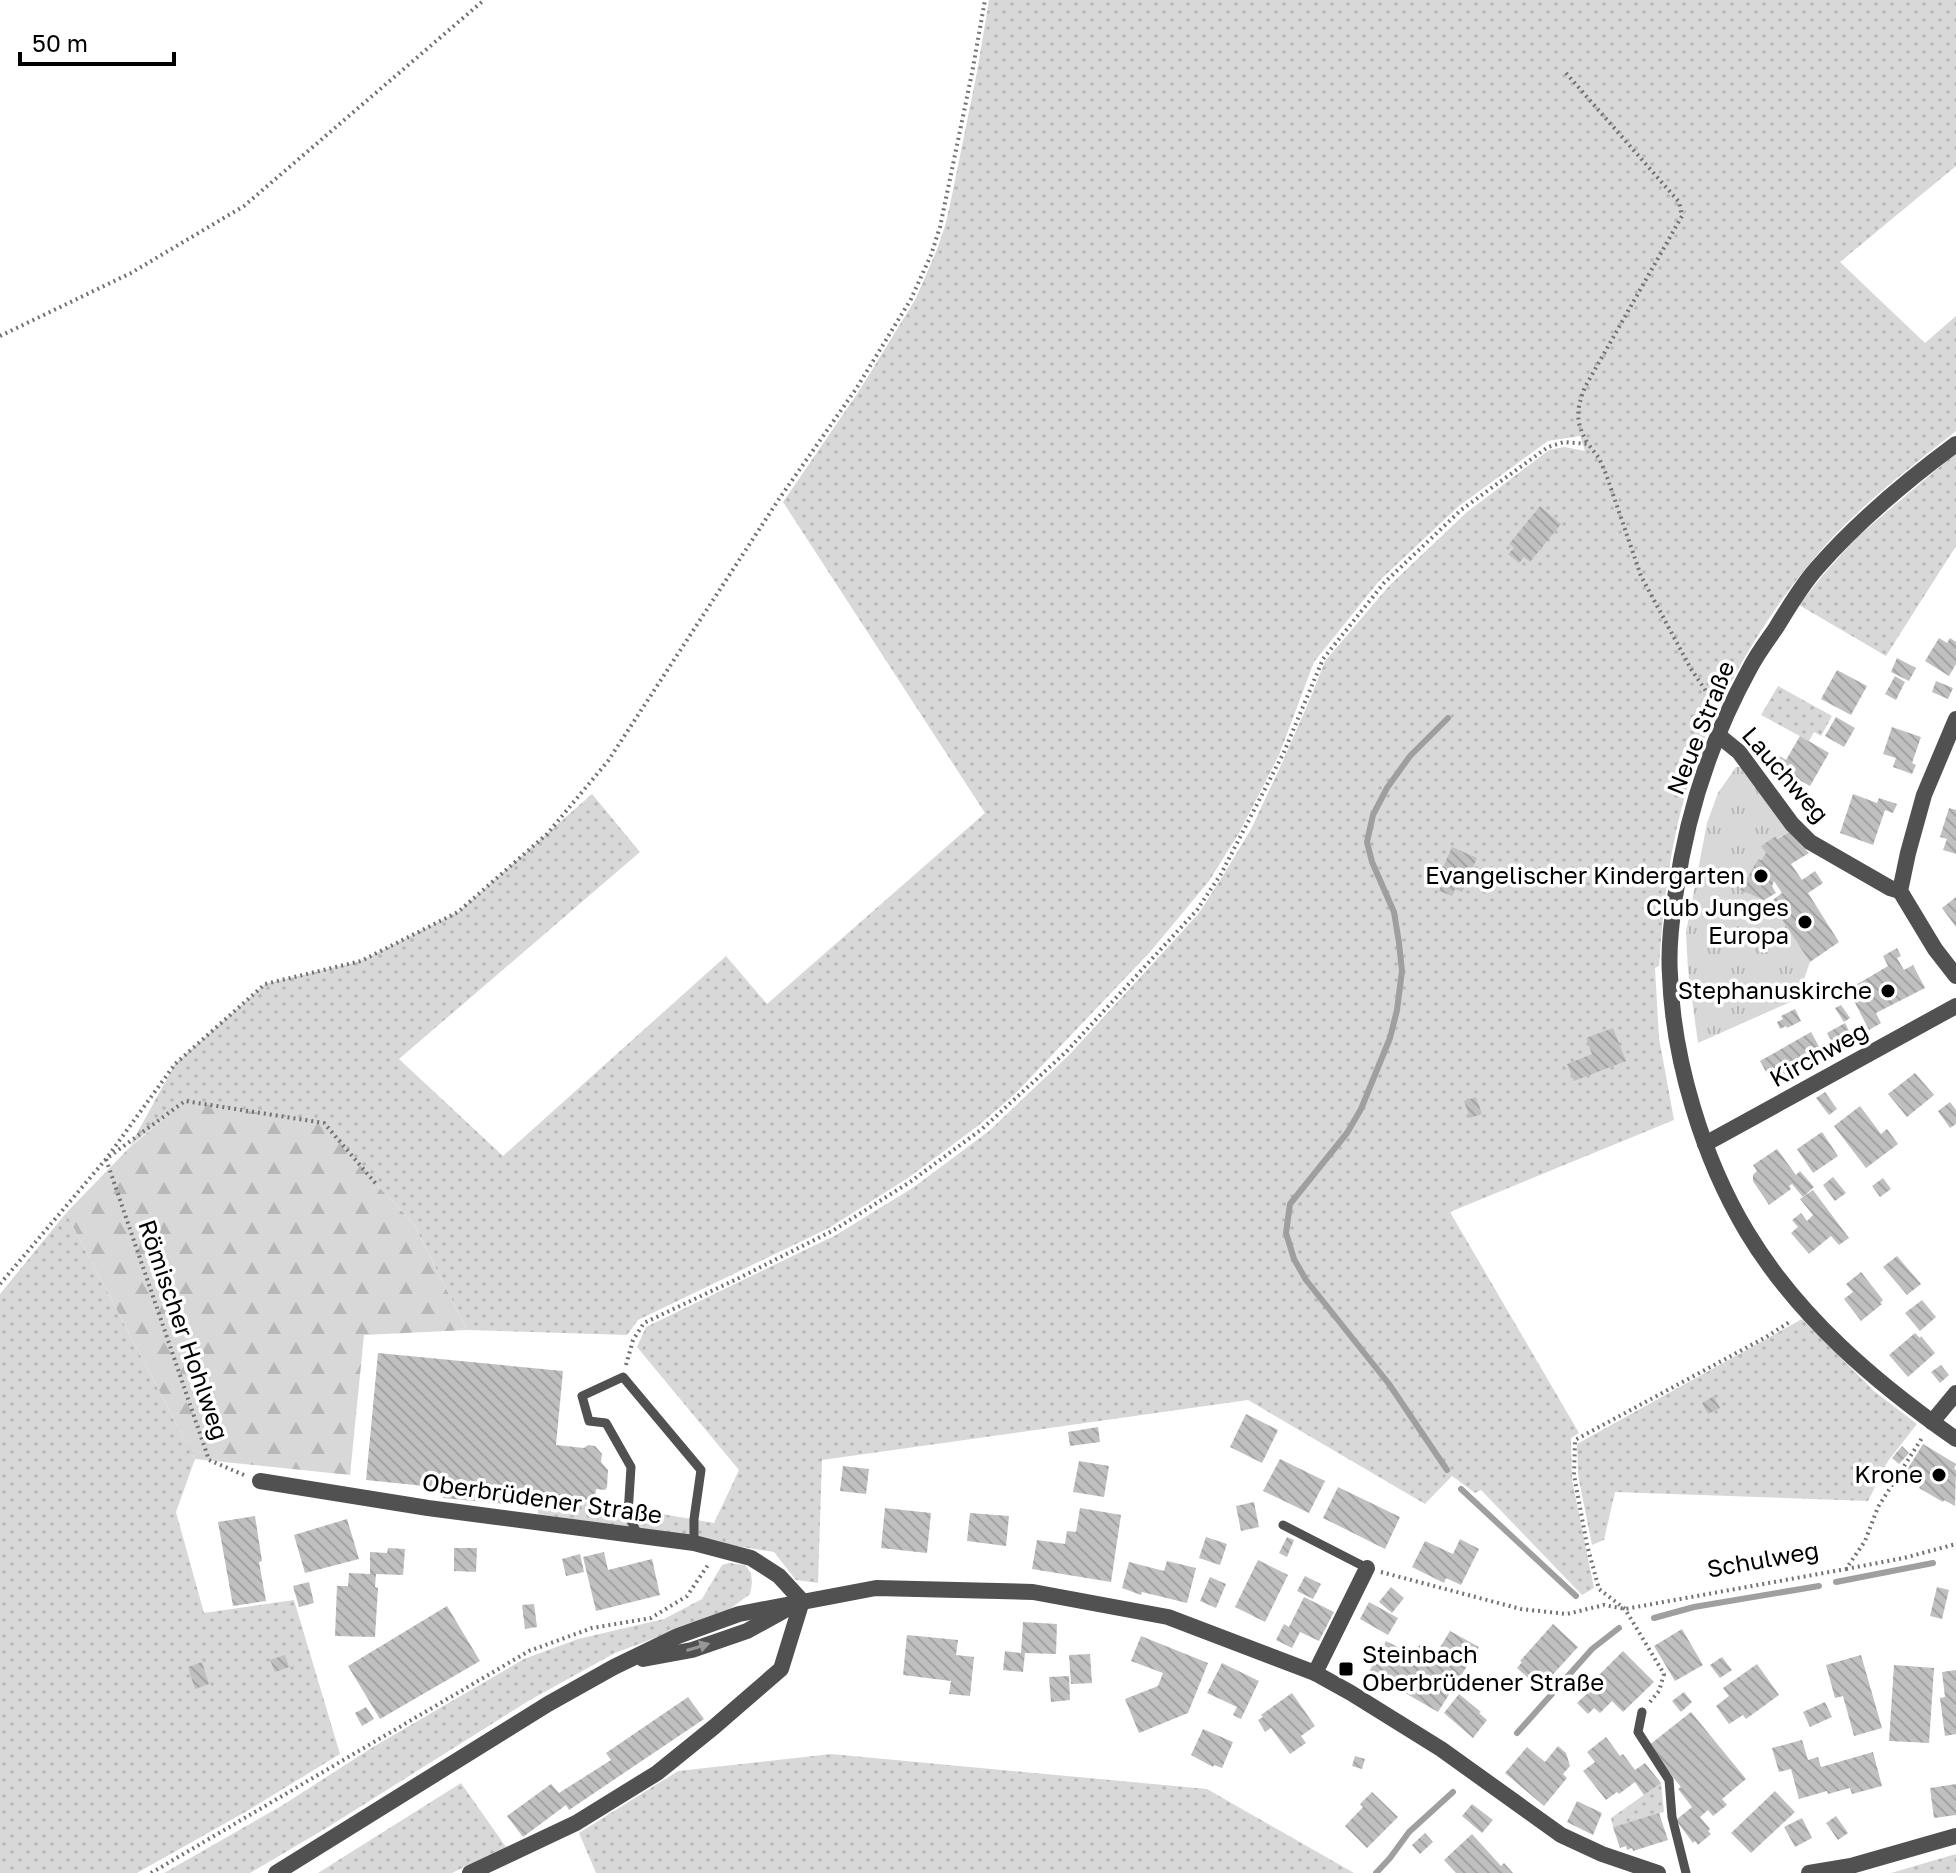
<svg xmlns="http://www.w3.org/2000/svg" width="1956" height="1873" viewBox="0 0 1956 1873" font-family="'Golos Text',sans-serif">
  <defs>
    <pattern id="grass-dots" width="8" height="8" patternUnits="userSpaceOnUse" patternTransform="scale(2)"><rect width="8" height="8" fill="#d8d8d8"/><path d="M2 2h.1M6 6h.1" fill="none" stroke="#b8b8b8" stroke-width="1.8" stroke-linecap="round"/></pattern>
    <pattern id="forest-firs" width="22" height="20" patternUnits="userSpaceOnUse" patternTransform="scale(2)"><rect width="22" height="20" fill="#d8d8d8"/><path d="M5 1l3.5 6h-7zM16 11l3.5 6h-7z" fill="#b8b8b8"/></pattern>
    <pattern id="park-tufts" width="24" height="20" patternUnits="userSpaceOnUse" patternTransform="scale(2)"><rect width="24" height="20" fill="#d8d8d8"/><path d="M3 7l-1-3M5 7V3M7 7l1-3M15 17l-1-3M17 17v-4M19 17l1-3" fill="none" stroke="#b8b8b8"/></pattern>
    <pattern id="building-back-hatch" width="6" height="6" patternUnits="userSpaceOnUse" patternTransform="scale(2)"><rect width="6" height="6" fill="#c0c0c0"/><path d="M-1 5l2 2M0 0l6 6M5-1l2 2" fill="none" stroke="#a3a3a3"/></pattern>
  </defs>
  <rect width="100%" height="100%" fill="#fff"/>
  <g fill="url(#grass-dots)">
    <path d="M 989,0 L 1956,0 L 1956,166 L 1840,262 L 1925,343 L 1956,316 L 1956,431 C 1921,459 1885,486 1853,517 C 1782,584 1716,692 1688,785 C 1670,844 1663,905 1659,966 L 1655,968 L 1659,1038 L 1674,1120 L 1450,1212 L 1579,1433 L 1571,1438 L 1572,1479 L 1594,1588 L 1582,1595 L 1481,1490 L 1475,1493 L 1452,1476 L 1425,1504 L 1248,1400 L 822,1460 L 818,1583 L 796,1580 L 774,1552 L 538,1514 L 538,1495 L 616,1506 L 714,1523 L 739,1470 L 637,1347 L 646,1327 L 836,1235 L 914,1187 L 989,1131 L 1069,1055 L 1199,913 L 1224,874 L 1251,829 L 1282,763 L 1310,699 L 1325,661 L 1389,586 L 1467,512 L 1549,450 L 1564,447 L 1585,451 L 1580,436 L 1548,441 L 1459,506 L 1379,581 L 1314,662 L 1279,755 L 1239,833 L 1209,881 L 1150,952 L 1015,1094 L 979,1125 L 908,1178 L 829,1228 L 638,1320 L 627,1335 L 467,1330 L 413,1223 L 377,1185 L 185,1101 L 130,1146 L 175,1064 L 265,984 L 361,961 L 458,912 L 592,794 L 640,852 L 399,1059 L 503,1156 L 726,956 L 767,1004 L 985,813 L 783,502 L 859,391 L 915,300 L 936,252 L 945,226 L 951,200 L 977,72 Z"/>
    <polygon points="1956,453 1956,546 1886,656 1799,605 1823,575 1856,538"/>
    <polygon points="1778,686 1832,716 1821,736 1814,732 1809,741 1761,715"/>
    <polygon points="66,1213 195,1459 176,1512 204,1613 294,1600 340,1754 247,1811 137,1873 0,1873 0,1294"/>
    <polygon points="1802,1319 1874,1391 1917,1424 1888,1461 1868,1501 1615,1492 1604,1540 1592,1545 1578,1475 1577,1444"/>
    <polygon points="729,1563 745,1565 751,1573 752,1583 750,1594 727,1611 615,1653 530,1700 328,1827 250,1873 164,1873 283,1805 373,1747 524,1659 578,1639 664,1619 702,1599 722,1565"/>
    <polygon points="831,1754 1207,1789 1354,1873 596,1873 579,1833 678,1771"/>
    <polygon points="461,1783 506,1847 452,1873 318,1873"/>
    <polygon points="1661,1783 1664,1812 1613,1827 1611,1818"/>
    <polygon points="1956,1854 1956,1873 1891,1873"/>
  </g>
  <polygon fill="url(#forest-firs)" points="185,1101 324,1123 377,1185 413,1223 467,1330 364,1335 350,1475 195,1459 66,1213 130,1147"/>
  <polygon fill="url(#park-tufts)" points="1736,767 1740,767 1789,832 1762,846 1766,853 1761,860 1758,859 1740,890 1770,902 1810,962 1797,999 1698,1043 1688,970 1686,932 1707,823 1718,793"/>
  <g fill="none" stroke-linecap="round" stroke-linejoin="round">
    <g stroke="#9f9f9f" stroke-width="6">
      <polyline points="1447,1470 1389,1384 1306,1280 1294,1259 1286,1233 1290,1204 1347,1133 1361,1109 1390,1038 1397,1010 1402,971 1399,943 1394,912 1372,862 1367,842 1373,815 1387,788 1410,756 1448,718"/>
      <polyline points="1461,1489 1576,1596"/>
      <polyline points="1836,1582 1933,1563"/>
      <polyline points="1654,1618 1694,1607 1819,1586"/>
      <polyline points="1517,1733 1592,1649 1619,1628"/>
      <polyline points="1376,1873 1390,1858 1409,1832 1453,1792"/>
    </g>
  </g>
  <g fill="url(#building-back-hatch)">
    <polygon points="1540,506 1561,524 1530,562 1524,557 1519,563 1508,554 1514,548 1509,544"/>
    <polygon points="1939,638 1947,643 1950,638 1956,642 1956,664 1949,676 1925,661"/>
    <polygon points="1897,658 1916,668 1909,681 1891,672"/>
    <polygon points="1837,670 1867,686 1851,715 1821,699"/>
    <polygon points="1895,676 1905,682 1896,700 1885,694"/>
    <polygon points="1936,681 1953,688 1948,699 1932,692"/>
    <polygon points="1836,717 1855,728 1844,747 1825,736"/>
    <polygon points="1892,727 1921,737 1912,763 1916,765 1912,774 1893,767 1896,758 1883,754"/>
    <polygon points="1800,736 1829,753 1810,786 1783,771 1780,774 1770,768 1778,755 1786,760"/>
    <polygon points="1853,794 1877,803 1879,798 1897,804 1893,813 1885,810 1873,845 1840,833"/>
    <polygon points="1949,808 1956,810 1956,854 1943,850 1947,839 1940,837"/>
    <polygon points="1789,832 1809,853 1791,864 1802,880 1815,871 1823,883 1808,893 1839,942 1810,962 1770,902 1782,893 1774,881 1772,886 1776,893 1764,900 1740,890 1758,859 1761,860 1766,853 1761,846 1776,836 1777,839"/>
    <polygon points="1452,847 1477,858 1462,892 1455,889 1452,896 1439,891 1442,884 1437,881"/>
    <polygon points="1956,897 1956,927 1942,908"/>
    <polygon points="1897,948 1901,956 1897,958 1904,970 1913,965 1925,988 1876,1013 1881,1023 1869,1030 1852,997 1860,992 1856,985 1888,966 1883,956"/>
    <polygon points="1841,1005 1850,1018 1844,1022 1835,1008"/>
    <polygon points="1795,1009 1801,1021 1787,1028 1786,1026 1780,1029 1777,1022 1783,1019 1781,1016"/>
    <polygon points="1845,1023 1853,1039 1836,1049 1827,1033"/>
    <polygon points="1613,1028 1626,1061 1574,1081 1567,1064 1592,1054 1586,1038"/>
    <polygon points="1811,1032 1823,1054 1772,1083 1760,1061"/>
    <polygon points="1915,1073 1934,1095 1907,1117 1888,1094"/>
    <polygon points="1825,1092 1837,1109 1829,1115 1816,1098"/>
    <polygon points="1476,1097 1482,1114 1470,1118 1464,1101"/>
    <polygon points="1950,1102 1956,1110 1956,1124 1950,1128 1938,1111"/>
    <polygon points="1860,1106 1881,1134 1887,1129 1898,1144 1866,1168 1834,1126"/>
    <polygon points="1822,1132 1838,1156 1813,1173 1797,1149"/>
    <polygon points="1777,1149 1796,1175 1800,1171 1814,1187 1803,1197 1792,1184 1789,1186 1791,1189 1769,1205 1753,1181 1753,1175 1757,1171 1753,1165"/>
    <polygon points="1833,1177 1846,1193 1835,1201 1823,1185"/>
    <polygon points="1883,1178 1891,1189 1880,1197 1872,1186"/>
    <polygon points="1813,1190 1849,1238 1839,1245 1831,1236 1809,1254 1791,1233 1798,1227 1792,1220 1801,1213 1807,1221 1813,1215 1800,1199"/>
    <polygon points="1897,1256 1921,1284 1907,1295 1883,1267"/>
    <polygon points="1861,1272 1883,1300 1880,1303 1882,1304 1861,1321 1844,1299 1853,1292 1846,1284"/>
    <polygon points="1922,1300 1936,1317 1920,1331 1905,1313"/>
    <polygon points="1915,1333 1920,1338 1921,1336 1935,1353 1908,1377 1889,1355"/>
    <polygon points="378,1353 563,1371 556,1445 584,1448 588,1445 595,1446 602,1454 601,1462 608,1470 607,1487 605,1490 596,1489 595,1501 538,1495 537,1507 443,1498 444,1488 366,1480"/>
    <polygon points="1941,1365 1949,1375 1940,1383 1931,1372"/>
    <polygon points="1714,1396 1720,1408 1708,1414 1702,1403"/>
    <polygon points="1246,1414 1278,1430 1262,1463 1230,1447"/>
    <polygon points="1098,1427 1100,1442 1070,1446 1068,1432"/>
    <polygon points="1923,1444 1956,1464 1954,1469 1956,1470 1955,1506 1944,1500 1943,1502 1919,1488 1921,1485 1904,1475"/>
    <polygon points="1902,1446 1909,1453 1899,1464 1892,1458"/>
    <polygon points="1280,1459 1325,1481 1309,1513 1263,1491"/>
    <polygon points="1079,1461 1109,1466 1104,1497 1073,1492"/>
    <polygon points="843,1466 869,1469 866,1494 840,1491"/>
    <polygon points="1338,1487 1400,1517 1385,1549 1323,1518"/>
    <polygon points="1254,1502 1259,1527 1241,1531 1236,1506"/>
    <polygon points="885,1508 931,1513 927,1553 881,1548"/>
    <polygon points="1080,1508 1121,1515 1111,1582 1032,1569 1037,1540 1065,1544 1067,1531 1076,1532"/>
    <polygon points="970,1513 1009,1516 1006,1546 967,1541"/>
    <polygon points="255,1516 262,1561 259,1562 266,1601 233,1606 218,1522"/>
    <polygon points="347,1519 359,1559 305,1573 294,1535"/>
    <polygon points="1206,1537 1227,1544 1220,1565 1199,1558"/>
    <polygon points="1287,1537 1294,1540 1287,1557 1279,1553"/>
    <polygon points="1460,1539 1479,1549 1461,1585 1446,1578 1444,1583 1412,1567 1425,1541 1453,1554"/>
    <polygon points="388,1548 405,1549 403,1575 376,1574 375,1587 378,1588 375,1637 335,1636 337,1586 348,1586 349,1573 370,1574 370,1552 387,1553"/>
    <polygon points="454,1548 477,1548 476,1572 454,1571"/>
    <polygon points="604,1552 608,1570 652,1559 660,1595 596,1611 583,1557"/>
    <polygon points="580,1554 584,1572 566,1576 562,1559"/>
    <polygon points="1258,1560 1288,1575 1265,1622 1235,1607"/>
    <polygon points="1167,1561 1196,1568 1187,1603 1142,1592 1141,1595 1122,1588 1129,1562 1164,1571"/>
    <polygon points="1305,1576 1321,1584 1313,1599 1297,1591"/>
    <polygon points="1210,1577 1226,1584 1216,1608 1200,1601"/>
    <polygon points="309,1582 314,1603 299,1607 293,1586"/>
    <polygon points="1391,1587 1404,1598 1392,1613 1379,1602"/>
    <polygon points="1937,1587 1949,1590 1942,1619 1930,1616"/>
    <polygon points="1304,1597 1334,1612 1319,1641 1300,1632 1292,1648 1276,1640 1284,1624 1289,1627"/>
    <polygon points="1369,1602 1398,1618 1388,1635 1360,1619"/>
    <polygon points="534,1604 537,1627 525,1629 522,1605"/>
    <polygon points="447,1606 480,1661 380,1719 348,1666"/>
    <polygon points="1023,1622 1057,1624 1056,1654 1025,1653 1023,1672 1003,1670 1005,1651 1021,1653"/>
    <polygon points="1553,1624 1578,1647 1545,1683 1542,1681 1537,1686 1517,1668 1522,1662 1520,1661"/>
    <polygon points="1682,1629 1703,1665 1675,1681 1654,1646"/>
    <polygon points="1450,1631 1479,1647 1438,1712 1369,1672 1386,1641 1413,1655 1420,1644 1436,1654"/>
    <polygon points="907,1635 958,1640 956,1655 974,1657 970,1696 949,1694 951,1681 903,1675"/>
    <polygon points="1141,1636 1208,1663 1188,1713 1139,1733 1125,1699 1158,1686 1163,1673 1131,1661"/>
    <polygon points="1623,1651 1654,1682 1623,1712 1612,1701 1600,1713 1594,1708 1588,1714 1577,1703 1596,1685 1592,1682"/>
    <polygon points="1090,1654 1092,1683 1071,1684 1069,1655"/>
    <polygon points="285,1655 289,1667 275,1672 270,1660"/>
    <polygon points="1861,1655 1882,1728 1854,1736 1843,1696 1835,1698 1826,1665"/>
    <polygon points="1722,1657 1732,1670 1720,1678 1710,1665"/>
    <polygon points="202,1662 209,1684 195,1689 188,1667"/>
    <polygon points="1222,1663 1259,1681 1241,1719 1233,1715 1237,1707 1207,1693"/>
    <polygon points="1757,1664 1779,1695 1746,1719 1743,1715 1729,1724 1716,1706 1729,1696 1723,1688"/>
    <polygon points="1894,1665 1934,1668 1929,1743 1889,1741"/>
    <polygon points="1956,1670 1956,1734 1945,1736 1940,1698 1945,1697 1942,1672"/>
    <polygon points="1069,1676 1070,1700 1051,1702 1049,1677"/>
    <polygon points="1684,1692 1692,1702 1681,1712 1672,1701"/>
    <polygon points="1292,1693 1315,1726 1301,1736 1306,1743 1290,1754 1271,1728 1265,1732 1258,1720 1263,1717 1261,1715"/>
    <polygon points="1459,1694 1481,1712 1479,1713 1487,1720 1473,1738 1444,1713"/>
    <polygon points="688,1697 704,1719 569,1810 566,1805 523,1837 507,1816 551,1784 559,1793 611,1760 606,1753"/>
    <polygon points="1825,1702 1832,1717 1810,1727 1803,1712"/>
    <polygon points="366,1707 374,1719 362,1726 355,1713"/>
    <polygon points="1691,1712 1746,1779 1722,1799 1727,1805 1713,1816 1708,1810 1700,1817 1710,1829 1708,1831 1711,1834 1698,1845 1695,1841 1693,1843 1676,1820 1692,1807 1678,1789 1681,1787 1648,1746"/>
    <polygon points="1203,1729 1233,1742 1222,1768 1214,1765 1213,1767 1191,1755"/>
    <polygon points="1606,1737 1620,1756 1623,1754 1635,1770 1645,1763 1661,1783 1644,1795 1635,1782 1619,1794 1617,1792 1606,1800 1583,1771 1595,1762 1587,1752"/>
    <polygon points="1802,1740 1808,1760 1818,1757 1821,1767 1873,1752 1882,1786 1852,1794 1850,1788 1828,1794 1827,1791 1799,1799 1791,1769 1779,1772 1772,1748"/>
    <polygon points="1558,1746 1566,1753 1570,1766 1563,1774 1567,1778 1544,1806 1505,1773 1527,1747 1545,1762"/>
    <polygon points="1355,1756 1365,1759 1362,1769 1352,1766"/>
    <polygon points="1956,1784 1956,1815 1934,1818 1930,1788"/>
    <polygon points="1775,1791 1795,1812 1751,1853 1731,1833"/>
    <polygon points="1372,1792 1398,1817 1367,1848 1345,1826 1363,1807 1360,1804"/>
    <polygon points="1577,1801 1602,1813 1593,1835 1567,1822"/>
    <polygon points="1472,1804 1493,1820 1482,1833 1462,1816"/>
    <polygon points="1659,1813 1668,1840 1633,1851 1632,1848 1627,1850 1626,1846 1620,1848 1613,1827"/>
    <polygon points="1836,1816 1848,1833 1838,1840 1826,1823"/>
    <polygon points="1802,1818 1812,1838 1795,1847 1784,1827"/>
    <polygon points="1425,1833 1433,1842 1420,1854 1412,1845"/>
    <polygon points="1472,1834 1501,1866 1504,1863 1513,1873 1456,1873 1444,1860"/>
  </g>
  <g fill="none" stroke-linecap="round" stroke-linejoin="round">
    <g stroke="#737373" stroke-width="4" stroke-dasharray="2 4" stroke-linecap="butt">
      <path d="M 1566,73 L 1679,202 L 1682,216 L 1585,387 C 1576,410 1575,422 1588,444"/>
      <polyline points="0,336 131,273 244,206 484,0"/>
      <polyline points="0,1284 106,1159 175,1064 265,984 361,961 458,912 547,834 608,761 779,499 856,389 911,299 931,255 940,227 972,73 985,0"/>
      <polyline points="626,1365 633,1340 644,1323 739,1278 834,1230 910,1182 982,1129 1066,1052 1197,910 1221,874 1284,752 1323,659 1384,583 1461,510 1548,447 1564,442 1588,444 1599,458 1606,474 1641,576 1691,669 1714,703"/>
      <polyline points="244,1475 209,1460 106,1159 185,1101 324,1123 377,1185"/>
      <polyline points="1846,1569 1904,1558 1956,1544"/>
      <polyline points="1381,1572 1521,1609 1567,1614 1604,1605 1625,1609 1846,1569 1865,1541 1878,1507 1922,1438"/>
      <polyline points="1650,1702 1659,1691 1664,1674 1625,1609 1599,1589 1587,1545 1574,1475 1575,1440 1766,1337 1791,1321"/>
      <polyline points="151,1873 529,1651 592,1628 651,1618 687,1596 708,1565"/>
    </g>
    <g stroke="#515151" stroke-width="9">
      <polyline points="1283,1525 1367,1568"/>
      <polyline points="638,1535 628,1514 631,1467 606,1423 589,1421 582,1396 623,1377 701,1470 694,1519 694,1543"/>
      <polyline points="1642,1712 1638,1732 1669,1780 1672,1817 1686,1873"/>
    </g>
    <g stroke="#515151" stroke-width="16">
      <path d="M 1956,444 C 1906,481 1858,521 1817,568 C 1801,586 1789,607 1776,628 C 1767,641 1757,654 1750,668 C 1712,737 1687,813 1676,891 C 1672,918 1668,947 1670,975 C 1673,1060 1703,1159 1747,1232 C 1798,1317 1876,1383 1956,1439"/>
      <polyline points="1956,719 1924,795 1908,853 1900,891 1935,949 1956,976"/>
      <polyline points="1718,735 1739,752 1792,824 1810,842 1890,888 1900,891"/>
      <polyline points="1705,1144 1956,1006"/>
      <polyline points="1932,1422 1956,1393"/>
      <polyline points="260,1481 428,1508 694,1543 751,1558 779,1576 802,1601 781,1669 714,1727 657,1773 576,1823 470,1873"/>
      <polyline points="1315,1673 1367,1568"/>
    </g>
    <g stroke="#515151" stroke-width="16">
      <polyline points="643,1659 692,1650 747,1631 787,1609"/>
      <polyline points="276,1873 548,1704 614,1667 678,1636 739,1614 876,1588 1033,1592 1168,1617 1315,1673 1351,1693 1441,1749 1561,1835 1602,1854 1658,1873"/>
      <polyline points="1809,1873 1851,1866 1956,1836"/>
    </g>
  </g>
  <defs><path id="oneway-solid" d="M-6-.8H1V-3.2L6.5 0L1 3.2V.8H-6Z" transform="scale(2)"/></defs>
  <use fill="#979797" href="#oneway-solid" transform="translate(698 1647) rotate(-17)"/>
  <g fill="#000" stroke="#fff" stroke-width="3">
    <circle cx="1761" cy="876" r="8"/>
    <circle cx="1805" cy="922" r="8"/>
    <circle cx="1888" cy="991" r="8"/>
    <circle cx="1939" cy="1475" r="8"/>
    <rect x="1338" y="1661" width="16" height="16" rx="4"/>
  </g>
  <g text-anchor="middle" stroke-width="7" stroke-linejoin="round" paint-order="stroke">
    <g font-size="24" fill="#000" stroke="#fff">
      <text transform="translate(1701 728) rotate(-68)" y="8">Neue Straße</text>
      <text transform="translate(1785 775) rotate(49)" y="8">Lauchweg</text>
      <text transform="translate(1819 1055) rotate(-29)" y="8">Kirchweg</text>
      <text transform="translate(183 1330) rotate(71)" y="8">Römischer Hohlweg</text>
      <text transform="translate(542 1499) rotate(8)" y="8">Oberbrüdener Straße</text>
      <text transform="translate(1763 1560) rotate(-10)" y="8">Schulweg</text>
    </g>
    <g font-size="24" fill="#000" stroke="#fff" text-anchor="end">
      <text x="1745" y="884">Evangelischer Kindergarten</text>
      <text x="1789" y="916">Club Junges<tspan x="1789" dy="28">Europa</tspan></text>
      <text x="1872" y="999">Stephanuskirche</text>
      <text x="1923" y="1483">Krone</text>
      <text x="1362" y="1663" text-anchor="start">Steinbach<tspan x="1362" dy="28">Oberbrüdener Straße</tspan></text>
    </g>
  </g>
  <path d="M20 52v12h154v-12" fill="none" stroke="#000000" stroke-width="4"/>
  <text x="32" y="52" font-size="24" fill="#000000" stroke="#ffffff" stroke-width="6" paint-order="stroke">50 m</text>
</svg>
